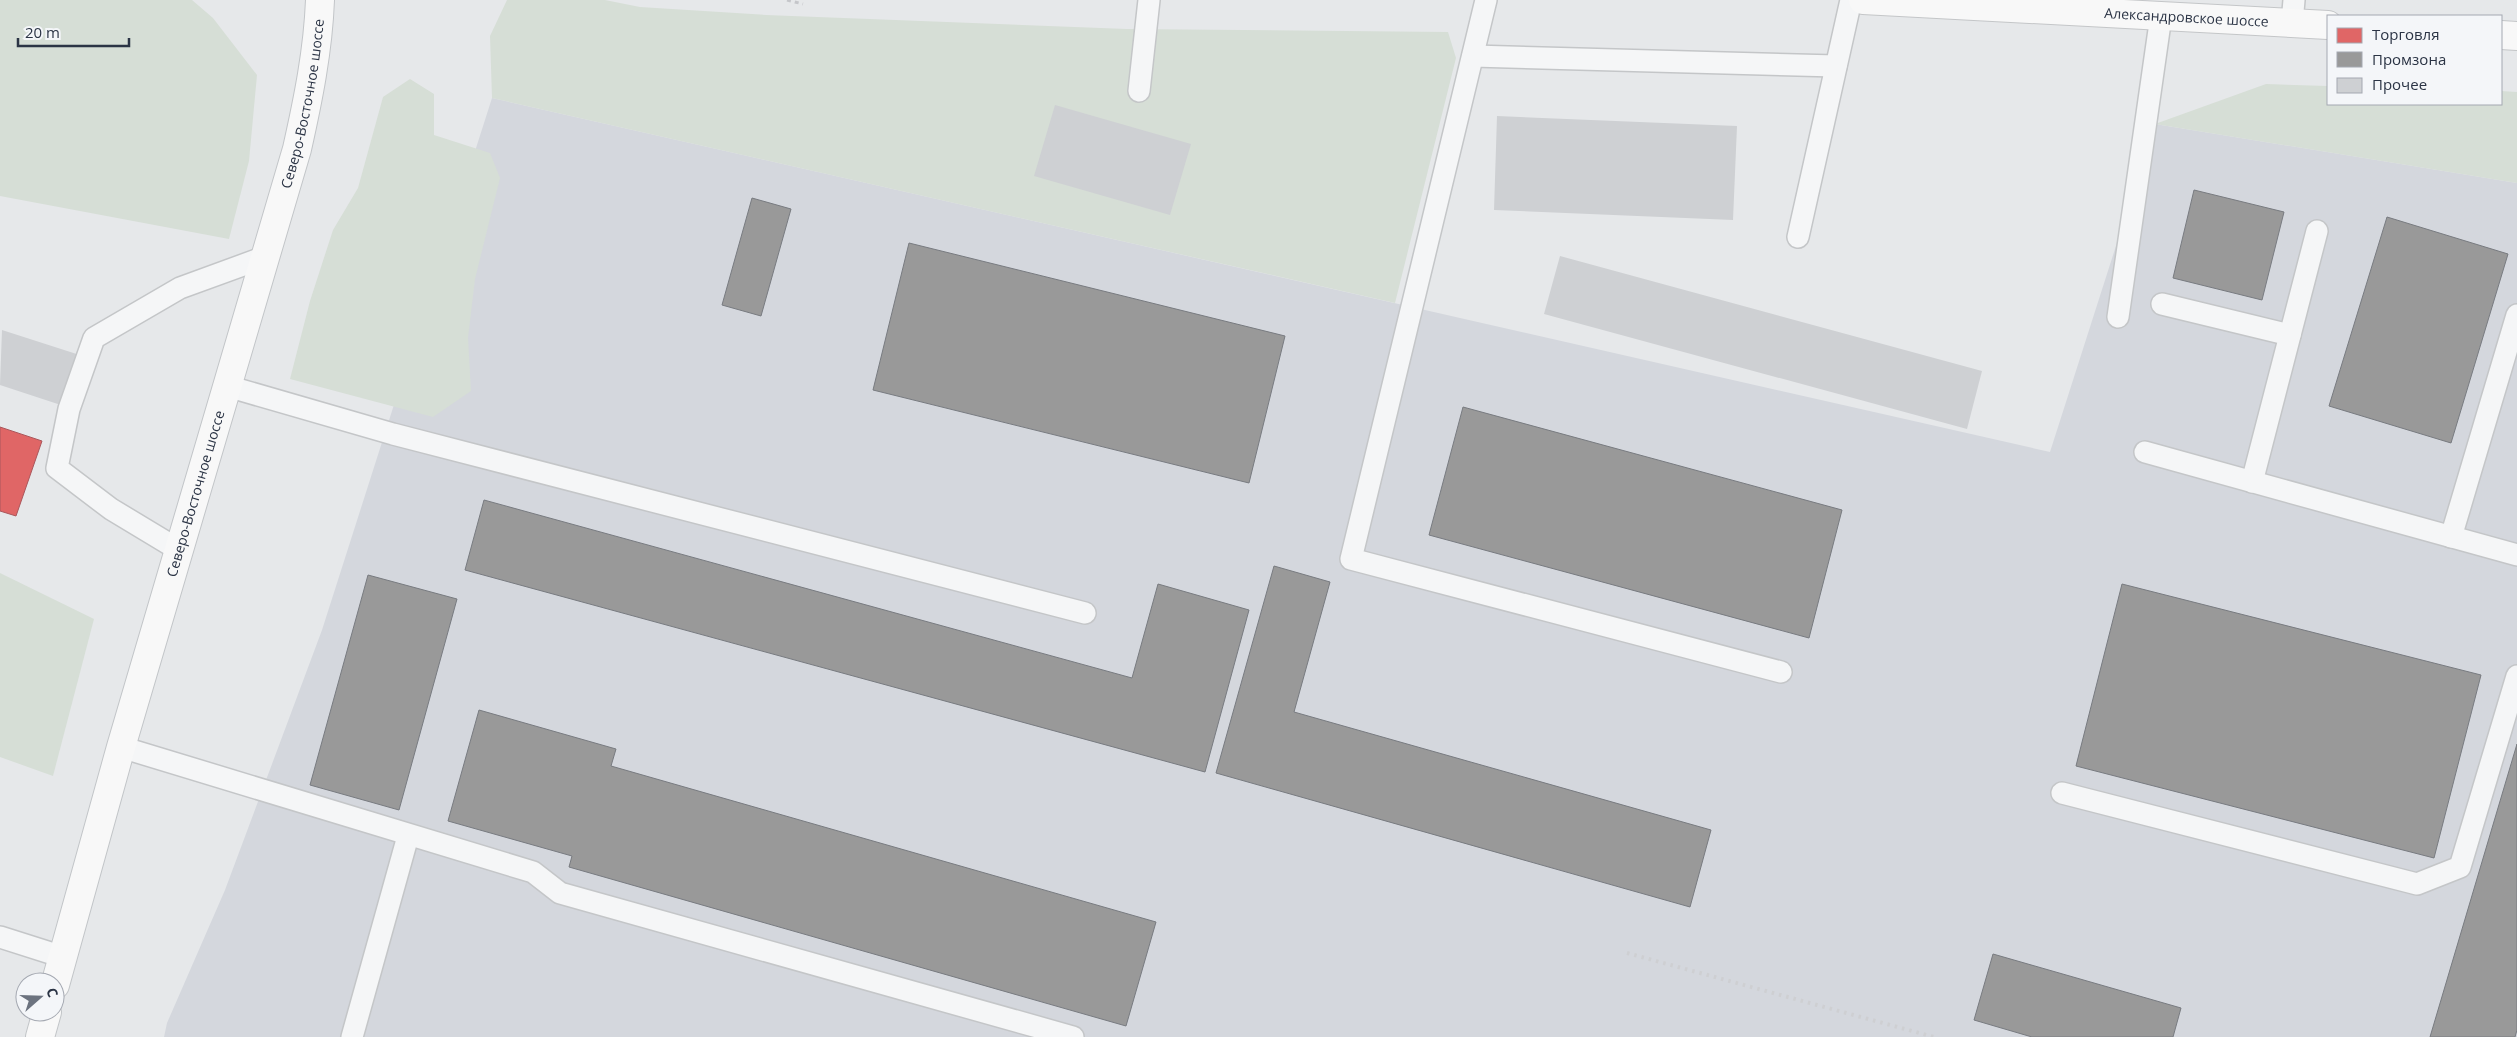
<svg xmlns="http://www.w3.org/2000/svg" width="2517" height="1037" viewBox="0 0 2517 1037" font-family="'Open Sans',sans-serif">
  <rect width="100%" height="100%" fill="#e6e8ea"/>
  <polygon fill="#d4d7dd" points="492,98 2050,452 2155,124 2517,183 2517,1037 164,1037 167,1023 225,890 322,630"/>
  <g fill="#d6ded6">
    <polygon points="0,0 192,0 213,18 257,75 249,161 229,239 0,196"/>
    <polygon points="507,0 605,0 640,7 766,15 1127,29 1448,32 1456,58 1395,303 492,98 490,36"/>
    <polygon points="410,79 434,94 434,135 490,153 500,178 475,279 468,338 471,391 433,417 290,379 310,301 333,230 358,188 383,97"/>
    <polygon points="2266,84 2328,86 2328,104 2501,104 2501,91 2517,92 2517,183 2155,124"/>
    <polygon points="0,573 94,619 53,776 0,757"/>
  </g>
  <polygon fill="#e06666" stroke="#aa575c" points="0,427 42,441 16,516 0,511"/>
  <g fill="#999" stroke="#787b80">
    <polygon points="2194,190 2284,212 2262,300 2173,278"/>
    <polygon points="752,198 791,209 761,316 722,305"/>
    <polygon points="2387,217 2508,254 2451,443 2329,406"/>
    <polygon points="909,243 1285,336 1249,483 873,390"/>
    <polygon points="1463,407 1842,510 1809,638 1429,535"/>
    <polygon points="484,500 1132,678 1158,584 1249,610 1205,772 465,570"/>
    <polygon points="1274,566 1330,582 1294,712 1711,830 1690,907 1216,773"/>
    <polygon points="368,575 457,599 399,810 310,785"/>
    <polygon points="2122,584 2481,675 2434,858 2076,766"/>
    <polygon points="479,710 616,749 611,766 1156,922 1126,1026 569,867 572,856 448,821"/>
    <polygon points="2517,744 2517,1030 2515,1037 2430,1037"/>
    <polygon points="1993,954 2181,1008 2173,1037 2032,1037 1974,1020"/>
  </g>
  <g fill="#ced0d3">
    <polygon points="1055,105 1191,144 1170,215 1034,176"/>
    <polygon points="1497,116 1737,126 1733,220 1494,210"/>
    <polygon points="1560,256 1982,371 1967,429 1544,314"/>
    <polygon points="2,330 89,358 73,409 0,385"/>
  </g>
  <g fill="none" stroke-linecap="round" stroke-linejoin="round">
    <defs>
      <g id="lane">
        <polyline points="1486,0 1351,559 1781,672"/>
        <polyline points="2292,23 2294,0"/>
        <polyline points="1473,56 1836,66"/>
        <polyline points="1139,91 1149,0"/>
        <polyline points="1798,237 1851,0"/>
        <polyline points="2162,304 2290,335"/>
        <polyline points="2118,317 2161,16"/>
        <polyline points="227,386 393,434 1085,613"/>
        <polyline points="2145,452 2517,555"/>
        <polyline points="2252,482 2317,231"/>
        <polyline points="2451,537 2517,315"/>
        <polyline points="179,550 111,509 57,468 69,409 94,338 180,288 265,257"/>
        <polyline points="121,747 533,872 560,893 1073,1037"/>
        <polyline points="2062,793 2417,884 2460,867 2517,676"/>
        <polyline points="0,937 63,957"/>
        <polyline points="352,1037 408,836"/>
      </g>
      <g id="secondary">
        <path id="s1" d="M 1863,0 L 2328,25"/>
        <polyline points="2501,35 2517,36"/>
      </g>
      <g id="primary">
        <path id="s2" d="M 55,985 L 121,747 L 297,149 C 308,100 318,51 320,0"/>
        <polyline points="40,1037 47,1012"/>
      </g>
    </defs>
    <use href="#lane" stroke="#c4c6c8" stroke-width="24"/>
    <use href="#secondary" stroke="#c4c6c8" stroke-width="30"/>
    <use href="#primary" stroke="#c2c5c8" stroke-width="30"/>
    <polyline stroke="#c5c6ca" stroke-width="3" stroke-dasharray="4 4" stroke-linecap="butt" points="787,0 803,4"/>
    <use href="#lane" stroke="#f5f6f7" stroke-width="21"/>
    <use href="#secondary" stroke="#f8f8f8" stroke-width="28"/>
    <use href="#primary" stroke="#f8f8f8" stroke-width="28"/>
    <polyline stroke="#cecfd2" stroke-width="4" stroke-dasharray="2.5 5" stroke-linecap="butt" points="1627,953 1934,1037"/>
  </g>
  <g text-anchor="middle" stroke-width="5" stroke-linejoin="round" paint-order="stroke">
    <g font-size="14" fill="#2b3445" stroke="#f4f6f9">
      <text dy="5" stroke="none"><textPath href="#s1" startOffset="324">Александровское шоссе</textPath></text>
      <text dy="5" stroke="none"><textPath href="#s2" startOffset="916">Северо-Восточное шоссе</textPath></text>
      <text dy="5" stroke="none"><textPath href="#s2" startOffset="511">Северо-Восточное шоссе</textPath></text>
    </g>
  </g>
  <rect x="2327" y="15" width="175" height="90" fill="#f4f6f9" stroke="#a4a8b1"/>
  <rect x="2337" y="28" width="25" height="15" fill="#e06666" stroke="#a4a8b1"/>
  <text x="2372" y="40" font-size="15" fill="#2b3445">Торговля</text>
  <rect x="2337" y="52" width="25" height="15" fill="#999999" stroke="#a4a8b1"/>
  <text x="2372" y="65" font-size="15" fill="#2b3445">Промзона</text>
  <rect x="2337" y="78" width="25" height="15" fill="#ced0d3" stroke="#a4a8b1"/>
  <text x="2372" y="90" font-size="15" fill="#2b3445">Прочее</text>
  <g transform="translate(40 997) rotate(70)"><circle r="24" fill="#f4f6f9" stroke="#a4a8b1"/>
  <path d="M0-4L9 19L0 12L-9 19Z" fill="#6c737f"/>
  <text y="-8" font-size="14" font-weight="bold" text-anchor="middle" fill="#2b3445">С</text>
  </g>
  <path d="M18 38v8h111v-8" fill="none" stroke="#2b3445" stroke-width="2.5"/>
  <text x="25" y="38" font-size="15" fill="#2b3445" stroke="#f4f6f9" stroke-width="4" paint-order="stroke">20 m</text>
</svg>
